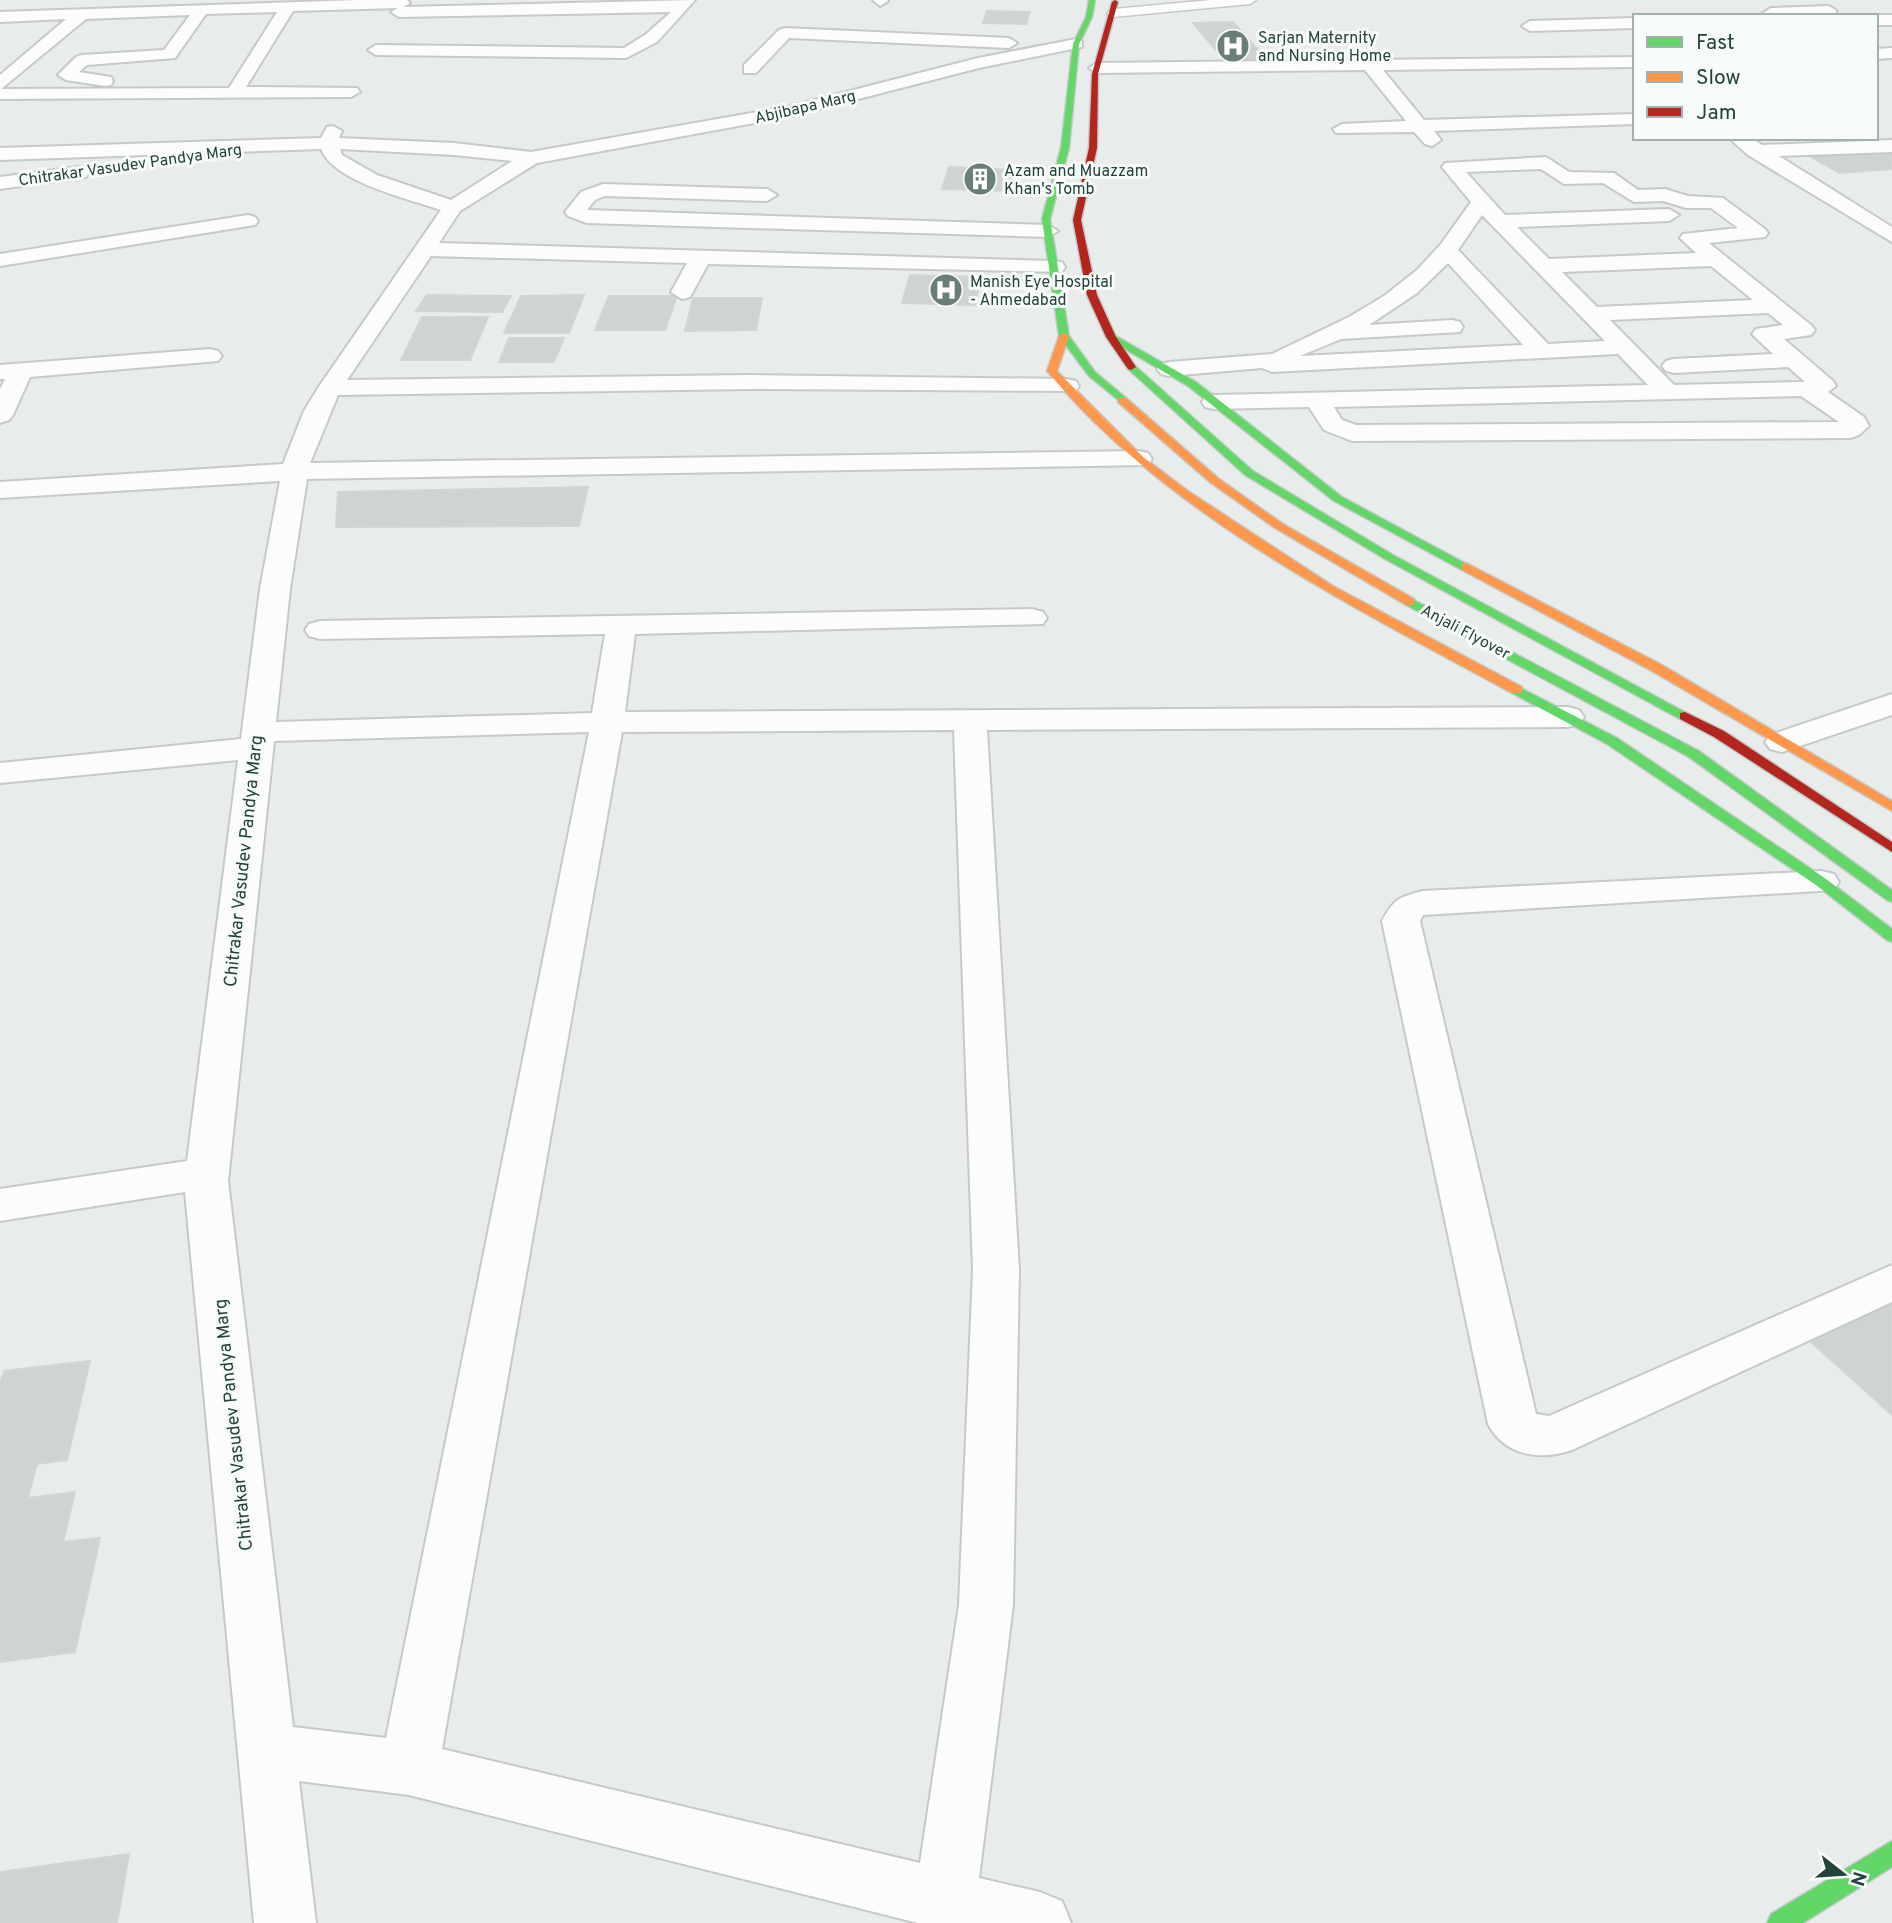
<svg xmlns="http://www.w3.org/2000/svg" width="1892" height="1923" viewBox="0 0 1892 1923" font-family="Overpass,sans-serif">
  <rect width="100%" height="100%" fill="#e8edeb"/>
  <g fill="#cfd4d2" stroke="#d1d6d4" stroke-width="2">
    <polygon points="987,11 1030,12 1026,24 983,23"/>
    <polygon points="1233,22 1268,61 1226,62 1193,23"/>
    <polygon points="1892,150 1892,169 1839,173 1804,153"/>
    <polygon points="949,167 1018,170 1013,191 942,189"/>
    <polygon points="910,275 981,277 975,305 902,303"/>
    <polygon points="427,295 511,296 502,312 416,311"/>
    <polygon points="584,295 569,333 504,333 521,296"/>
    <polygon points="609,296 677,296 665,330 595,330"/>
    <polygon points="693,298 762,298 756,330 685,331"/>
    <polygon points="422,317 488,317 470,360 401,360"/>
    <polygon points="509,338 564,338 554,362 499,362"/>
    <polygon points="588,487 579,526 336,527 338,492"/>
    <polygon points="1892,1302 1892,1415 1811,1342"/>
    <polygon points="90,1361 67,1460 37,1464 28,1498 75,1492 63,1542 100,1538 75,1652 0,1662 0,1384 4,1371"/>
    <polygon points="129,1854 117,1923 0,1923 0,1872"/>
  </g>
  <g fill="none" stroke-linecap="round" stroke-linejoin="round">
    <defs>
      <polygon id="lane" points="1211,0 1256,0 1250,4 1113,17 1107,13 1113,9"/>
      <g id="street">
        <path d="M 358,0 L 407,0 L 410,3 L 403,7 L 695,0 L 657,42 L 626,58 L 376,55 L 368,50 L 376,45 L 624,48 L 645,35 L 671,12 L 399,17 L 391,12 L 398,8 L 293,11 L 246,87 L 357,88 L 360,92 L 351,97 L 0,99 L 0,75 L 66,19 L 0,22 L 0,12 ZM 277,12 L 229,88 L 1,89 L 86,19 L 190,15 L 164,50 L 82,55 L 76,57 L 58,75 L 66,80 L 105,86 L 111,85 L 113,81 L 111,77 L 79,72 L 87,65 L 175,58 L 206,14 Z"/>
        <polygon points="873,0 887,0 888,1 880,6"/>
        <polygon points="1829,6 1837,11 1834,14 1765,16 1763,13 1771,8"/>
        <rect x="1876" y="15" width="16" height="10"/>
        <polygon points="1635,18 1635,28 1530,31 1522,26 1530,21"/>
        <polygon points="785,28 1009,38 1017,43 1009,48 789,38 756,73 744,73 744,65 779,30"/>
        <path d="M 1076,39 L 1082,41 L 1082,47 L 979,68 L 792,116 L 537,163 L 460,211 L 439,243 L 1054,261 L 1062,262 L 1065,267 L 1062,272 L 708,264 L 690,297 L 682,299 L 671,292 L 687,263 L 431,256 L 347,380 L 752,375 L 1067,379 L 1076,381 L 1079,386 L 1076,391 L 752,389 L 338,395 L 310,463 L 1139,451 L 1148,453 L 1152,459 L 1148,465 L 307,479 L 290,589 L 276,722 L 592,713 L 605,634 L 320,639 L 309,636 L 305,630 L 309,624 L 320,621 L 1032,609 L 1043,612 L 1047,618 L 1043,624 L 635,634 L 625,712 L 1568,707 L 1579,710 L 1584,717 L 1579,724 L 1568,727 L 987,730 L 1019,1270 L 1013,1605 L 979,1878 L 1040,1892 L 1062,1901 L 1071,1923 L 918,1923 L 409,1795 L 299,1781 L 316,1923 L 254,1923 L 185,1192 L 0,1221 L 0,1189 L 187,1161 L 238,760 L 0,783 L 0,763 L 241,739 L 260,589 L 280,481 L 0,498 L 0,482 L 283,464 L 304,411 L 318,388 L 441,210 C 409,199 334,182 321,149 L 0,160 L 0,148 L 321,138 L 327,127 L 333,126 L 342,131 L 339,138 L 454,143 L 531,152 L 791,106 L 978,58 ZM 340,149 L 454,155 L 512,161 L 451,200 L 377,175 L 342,155 ZM 954,730 L 973,1270 L 959,1605 L 920,1863 L 442,1749 L 622,732 ZM 589,732 L 386,1738 L 293,1727 L 228,1181 L 274,741 Z"/>
        <polygon points="1892,48 1892,58 1876,59 1876,49"/>
        <polygon points="1635,57 1635,67 1383,70 1424,120 1635,114 1635,124 1434,131 1441,140 1432,146 1425,144 1414,132 1336,133 1333,129 1342,124 1406,121 1365,70 1097,73 1089,68 1097,63"/>
        <polygon points="1729,138 1751,138 1762,145 1892,140 1892,152 1779,156 1892,227 1892,242 1748,155"/>
        <path d="M 1546,157 L 1569,172 L 1614,173 L 1638,190 L 1665,189 L 1688,196 L 1723,198 L 1765,229 L 1768,233 L 1765,237 L 1709,243 L 1811,325 L 1815,330 L 1811,335 L 1784,339 L 1833,381 L 1836,386 L 1828,392 L 1864,417 L 1869,426 L 1859,435 L 1850,438 L 1352,441 L 1324,430 L 1309,407 L 1214,409 L 1205,407 L 1202,402 L 1205,397 L 1214,395 L 1648,385 L 1618,354 L 1272,372 L 1262,368 L 1169,376 L 1161,374 L 1157,369 L 1161,364 L 1169,362 L 1272,354 L 1349,317 L 1384,296 L 1417,270 L 1441,244 L 1471,202 L 1442,167 L 1445,163 ZM 1541,169 L 1564,184 L 1603,183 L 1634,202 L 1663,201 L 1686,208 L 1711,208 L 1738,228 L 1683,234 L 1680,238 L 1696,253 L 1549,259 L 1517,227 L 1669,221 L 1679,215 L 1669,209 L 1505,215 L 1466,172 ZM 1482,215 L 1605,341 L 1548,344 L 1458,250 ZM 1448,263 L 1523,345 L 1300,356 L 1341,339 L 1460,332 L 1463,327 L 1460,322 L 1452,320 L 1369,325 L 1417,293 ZM 1711,266 L 1753,300 L 1597,307 L 1562,272 ZM 1768,313 L 1783,325 L 1756,329 L 1752,334 L 1773,354 L 1674,359 L 1666,361 L 1662,366 L 1666,371 L 1674,373 L 1788,367 L 1805,382 L 1674,385 L 1610,320 ZM 1801,396 L 1839,422 L 1356,425 L 1342,420 L 1334,407 Z"/>
        <polygon points="79,167 86,169 89,173 86,177 0,189 0,177"/>
        <polygon points="603,184 767,189 777,195 767,201 605,196 595,200 587,210 1048,225 1058,231 1048,237 587,223 568,216 565,212 581,192"/>
        <polygon points="248,215 255,217 258,221 255,225 0,266 0,254"/>
        <polygon points="210,349 218,351 222,356 218,361 30,377 13,415 9,420 0,423 0,389 5,379 0,379 0,365"/>
        <polygon points="1892,694 1892,715 1782,752 1770,749 1765,742 1770,735"/>
        <path d="M 1821,871 L 1834,874 L 1839,882 L 1834,890 L 1423,915 L 1420,921 L 1536,1414 L 1549,1416 L 1892,1265 L 1892,1302 L 1572,1450 C 1540,1461 1505,1456 1488,1424 L 1382,921 C 1394,899 1399,897 1423,891 Z"/>
      </g>
      <g id="fast">
        <polygon points="1089,0 1095,0 1092,17 1079,44 1069,148 1050,219 1069,336 1095,372 1126,398 1127,400 1122,403 1089,376 1059,336 1042,219 1061,148 1073,44 1086,17"/>
        <polygon points="1108,335 1114,335 1196,382 1342,497 1472,567 1466,571 1462,570 1334,501 1188,386 1108,339"/>
        <polygon points="1128,365 1134,365 1253,471 1393,555 1692,716 1685,720 1680,719 1385,559 1245,475 1128,369"/>
        <polygon points="1410,598 1699,751 1892,890 1892,902 1887,900 1689,757 1406,605 1404,602"/>
        <polygon points="1517,686 1617,738 1826,879 1892,929 1892,942 1887,940 1816,885 1607,744 1512,693 1510,690"/>
        <polygon points="1892,1841 1892,1867 1803,1923 1767,1923 1771,1914"/>
      </g>
      <g id="slow">
        <path d="M 1064,333 L 1069,336 L 1057,371 L 1143,457 L 1188,491 L 1333,586 L 1522,687 L 1522,693 L 1512,693 C 1350,605 1167,515 1047,371 L 1059,336 Z"/>
        <polygon points="1118,398 1126,398 1219,479 1283,524 1414,599 1414,605 1406,605 1275,528 1211,483 1118,402"/>
        <polygon points="1466,563 1662,665 1892,801 1892,811 1652,671 1462,570 1462,564"/>
      </g>
      <g id="jam">
        <polygon points="1115,0 1118,2 1098,74 1097,148 1081,220 1097,295 1116,337 1136,367 1131,370 1128,369 1106,337 1087,295 1073,220 1089,148 1092,74 1112,2"/>
        <polygon points="1685,712 1724,731 1892,842 1892,852 1714,737 1680,719 1680,713"/>
      </g>
    </defs>
    <use href="#lane" stroke="#c5cac8" stroke-width="3"/>
    <use href="#street" stroke="#c5cac8" stroke-width="4"/>
    <use href="#fast" stroke="#c3cbc8" stroke-width="3"/>
    <use href="#slow" stroke="#c3cbc8" stroke-width="3"/>
    <use href="#jam" stroke="#c3cbc8" stroke-width="3"/>
    <use href="#lane" fill="#fcfcfc" fill-rule="evenodd"/>
    <use href="#street" fill="#fcfcfc" fill-rule="evenodd"/>
    <use href="#fast" fill="#63d668" fill-rule="evenodd"/>
    <use href="#slow" fill="#ff974d" fill-rule="evenodd"/>
    <use href="#jam" fill="#b3261e" fill-rule="evenodd"/>
  </g>
  <defs>
    <symbol id="hospital-disc" viewBox="-11 -11 22 22"><circle r="9.5" fill="#697e78" stroke="#f7fbf9"/><path d="M-5-5h3v3.5h4V-5h3V5h-3V1.5h-4V5h-3Z" fill="#fff"/></symbol>
    <symbol id="building-disc" viewBox="-11 -11 22 22"><circle r="9.5" fill="#697e78" stroke="#f7fbf9"/><path d="M-4-6H4V6H1V3H-1V6H-4ZM-2.5-4.3h1.7v1.8h-1.7ZM.8-4.3h1.7v1.8H.8ZM-2.5-1h1.7V.8h-1.7ZM.8-1h1.7V.8H.8Z" fill="#fff"/></symbol>
  </defs>
  <g fill-rule="evenodd">
    <use href="#hospital-disc" x="1214" y="27" width="38" height="38"/>
    <use href="#building-disc" x="961" y="160" width="38" height="38"/>
    <use href="#hospital-disc" x="927" y="271" width="38" height="38"/>
  </g>
  <g text-anchor="middle" stroke-width="6" stroke-linejoin="round" paint-order="stroke">
    <g font-size="16" fill="#24423a" stroke="#f7fbf9" text-anchor="start">
      <text x="1258" y="43">Sarjan Maternity<tspan x="1258" dy="18">and Nursing Home</tspan></text>
      <text x="1004" y="176">Azam and Muazzam<tspan x="1004" dy="18">Khan's Tomb</tspan></text>
      <text x="970" y="287">Manish Eye Hospital<tspan x="970" dy="18">- Ahmedabad</tspan></text>
    </g>
    <g font-size="16" fill="#24423a" stroke="#f7fbf9">
      <text transform="translate(805 106) rotate(-13)" y="6">Abjibapa Marg</text>
      <text transform="translate(130 164) rotate(-8)" y="6">Chitrakar Vasudev Pandya Marg</text>
      <text transform="translate(1466 631) rotate(28)" y="6">Anjali Flyover</text>
    </g>
    <g font-size="18" fill="#24423a" stroke="#f7fbf9">
      <text transform="translate(243 861) rotate(-84)" y="6">Chitrakar Vasudev Pandya Marg</text>
      <text transform="translate(233 1425) rotate(-96)" y="6">Chitrakar Vasudev Pandya Marg</text>
    </g>
  </g>
  <rect x="1633" y="14" width="245" height="126" fill="#f7fbf9" stroke="#a3b1ad" stroke-width="2"/>
  <rect x="1647" y="37" width="35" height="10" fill="#63d668" stroke="#a3b1ad" stroke-width="2"/>
  <text x="1696" y="49" font-size="21" fill="#24423a">Fast</text>
  <rect x="1647" y="72" width="35" height="10" fill="#ff974d" stroke="#a3b1ad" stroke-width="2"/>
  <text x="1696" y="84" font-size="21" fill="#24423a">Slow</text>
  <rect x="1647" y="107" width="35" height="10" fill="#b3261e" stroke="#a3b1ad" stroke-width="2"/>
  <text x="1696" y="119" font-size="21" fill="#24423a">Jam</text>
  <g transform="translate(1843 1874) rotate(107)" stroke="#f7fbf9" stroke-width="5" paint-order="stroke">
  <path d="M0-5L12 26L0 18L-12 26Z" fill="#24423a"/>
  <text y="-10" font-size="19" font-weight="bold" text-anchor="middle" fill="#24423a">N</text>
  </g>
</svg>
